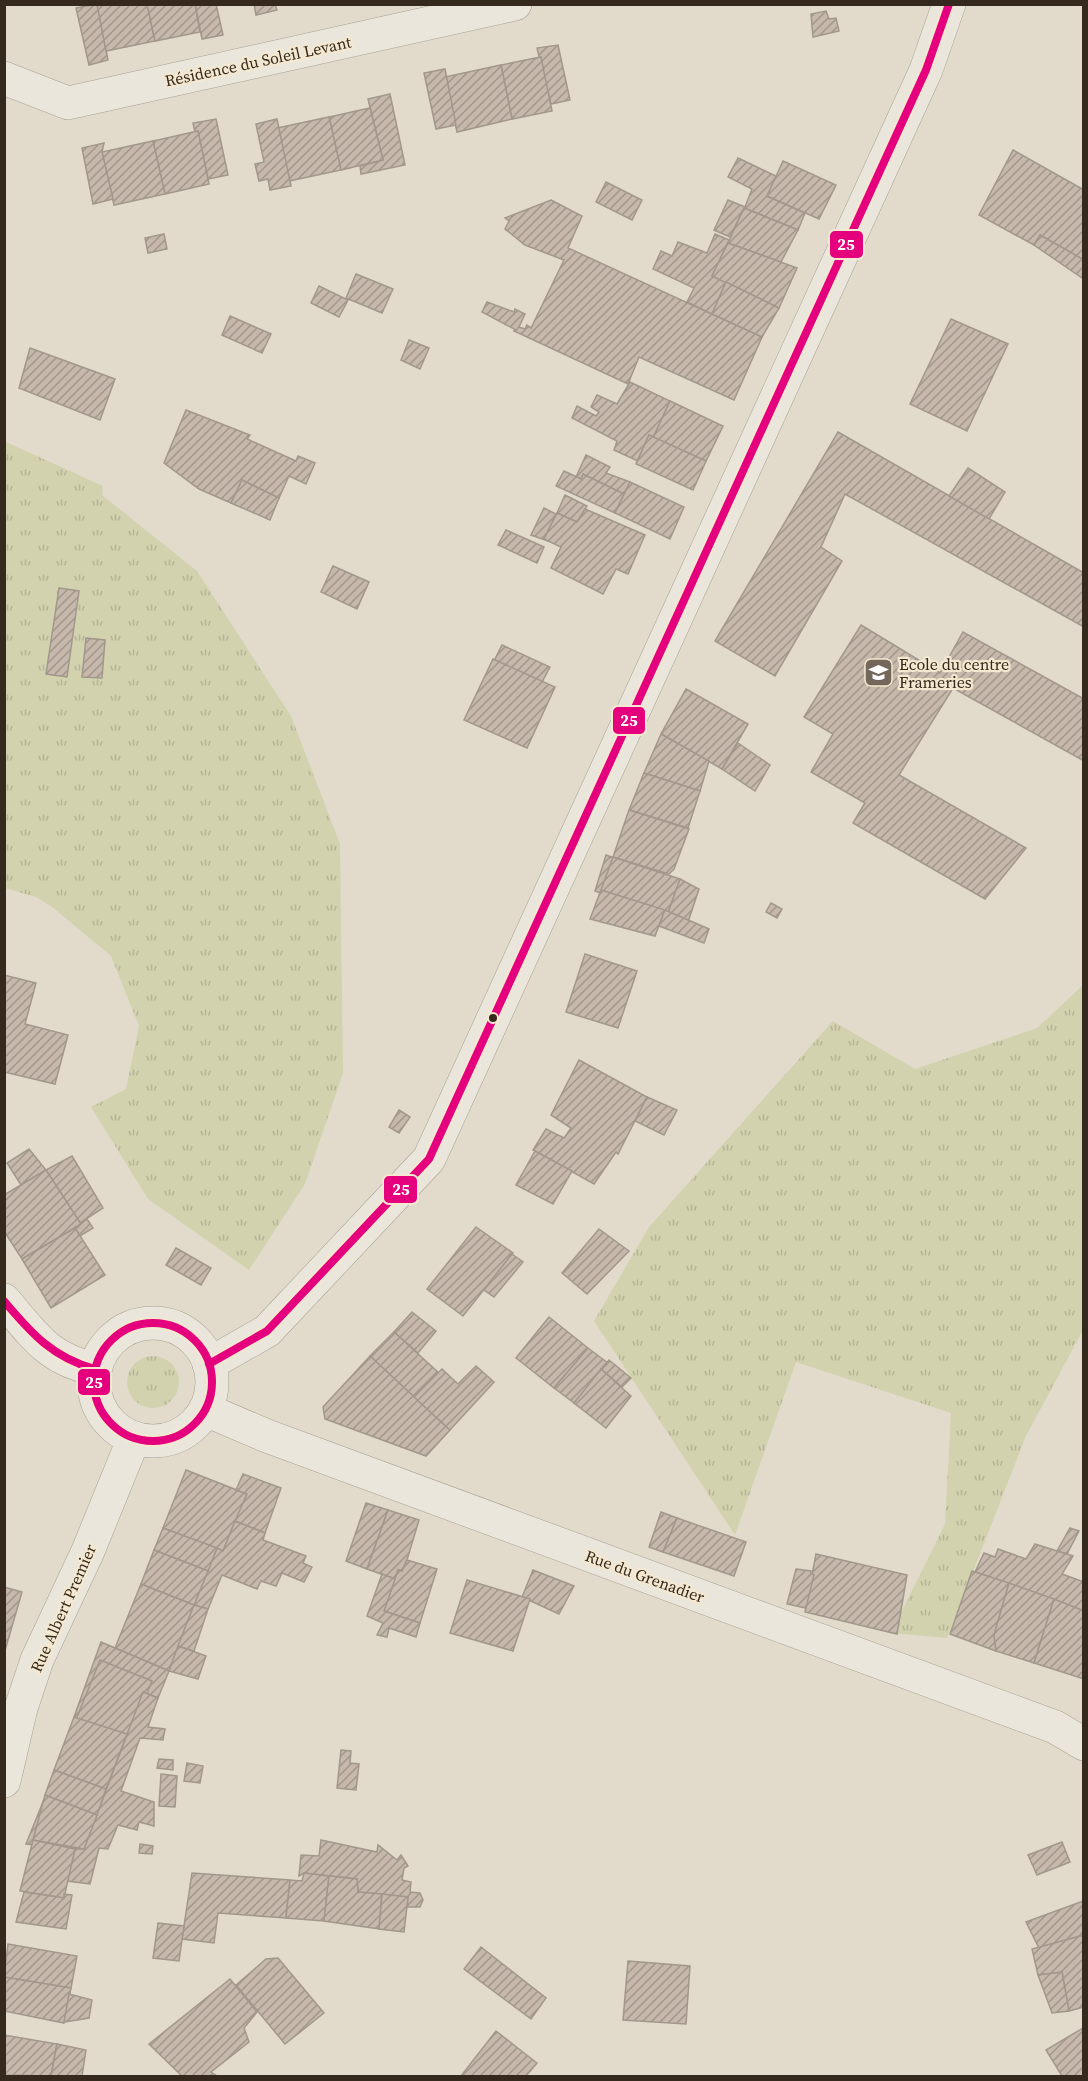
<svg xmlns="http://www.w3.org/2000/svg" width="1088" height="2081" viewBox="0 0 1088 2081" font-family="'Source Serif 4',serif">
  <defs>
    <pattern id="grass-tufts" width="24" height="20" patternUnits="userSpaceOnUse" patternTransform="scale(1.5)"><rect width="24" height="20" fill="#d2d2ae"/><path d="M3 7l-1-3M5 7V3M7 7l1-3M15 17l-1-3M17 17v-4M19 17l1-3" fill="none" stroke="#b5b495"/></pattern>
    <pattern id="building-hatch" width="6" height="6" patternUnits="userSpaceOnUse" patternTransform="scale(1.5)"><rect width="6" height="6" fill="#c6b9ac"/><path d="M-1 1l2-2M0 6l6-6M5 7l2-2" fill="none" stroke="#a2968b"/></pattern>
  </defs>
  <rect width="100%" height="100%" fill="#e2dbcb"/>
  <g fill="url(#grass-tufts)">
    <polygon points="4,441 103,486 102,495 197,571 291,716 340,844 343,1073 305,1184 249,1270 148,1199 91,1107 126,1089 139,1026 111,956 52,907 36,897 5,888"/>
    <polygon points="1083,985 1083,1330 1026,1436 947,1638 891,1633 945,1524 951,1413 796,1362 735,1535 594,1321 649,1227 833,1021 915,1069 1037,1028"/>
    <circle cx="153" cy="1382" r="26"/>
  </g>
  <g fill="url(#building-hatch)" stroke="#a2978b" stroke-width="1.5">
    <polygon points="97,4 108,60 89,65 76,8"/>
    <polygon points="97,4 147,4 155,41 106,51"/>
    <polygon points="147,4 195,4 200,32 155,41"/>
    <polygon points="195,4 216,4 223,35 202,39"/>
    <polygon points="254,4 275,4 277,10 256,15"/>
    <polygon points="826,11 829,19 836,18 839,31 813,37 811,14"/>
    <polygon points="558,45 570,100 551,104 537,48"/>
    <polygon points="541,57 552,111 512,119 501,65"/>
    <polygon points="501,65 512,119 457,132 445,77"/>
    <polygon points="445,69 456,125 436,129 424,73"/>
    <polygon points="390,94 405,165 361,174 360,166 383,160 368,99"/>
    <polygon points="370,108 383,160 341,170 329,117"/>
    <polygon points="329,117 341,170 289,181 277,128"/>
    <polygon points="216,119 228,175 208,179 198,131 195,132 193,123"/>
    <polygon points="277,119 291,186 270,190 268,179 259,181 255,164 264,162 256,124"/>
    <polygon points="198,131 209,184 165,194 153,141"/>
    <polygon points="153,141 165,194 114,205 102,152"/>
    <polygon points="104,143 102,152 113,199 93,204 82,148"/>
    <polygon points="1013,150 1084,190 1084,260 1040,235 1034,245 979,215"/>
    <polygon points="738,158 776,176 767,196 805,213 798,230 744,208 730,237 714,230 728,200 745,207 752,189 728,177"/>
    <polygon points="783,161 836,185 819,219 767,196"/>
    <polygon points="606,182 642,200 632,220 596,202"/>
    <polygon points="551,200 582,216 568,248 762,337 734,400 639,357 628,384 514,331 516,330 482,312 487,302 514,312 515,309 525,314 519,327 525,329 527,325 531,328 564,260 525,245 505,229 509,221 505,218"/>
    <polygon points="744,208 798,230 781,262 728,243"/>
    <polygon points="164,234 167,249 148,253 145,238"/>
    <polygon points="715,234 729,240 712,276 726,282 712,314 687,302 694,288 653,269 661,251 672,256 678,242 707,253"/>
    <polygon points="1040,235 1084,260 1082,278 1034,245"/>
    <polygon points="728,243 797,268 779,308 712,276"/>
    <polygon points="356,274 393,289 382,313 346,298"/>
    <polygon points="726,282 779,308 762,337 712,314"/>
    <polygon points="319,286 348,300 339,317 311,303"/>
    <polygon points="230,316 271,334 262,353 222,335"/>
    <polygon points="951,319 1008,344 967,431 910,404"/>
    <polygon points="409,340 429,348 420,369 401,360"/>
    <polygon points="30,348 115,379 100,420 19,388"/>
    <polygon points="630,382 670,401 653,438 649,435 638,461 614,450 617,441 572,418 577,406 596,416 599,412 591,407 597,395 617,404"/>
    <polygon points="670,401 723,426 706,461 653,438"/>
    <polygon points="186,410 250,435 247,439 296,461 298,456 315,463 306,484 289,476 279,498 242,480 231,503 199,489 164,463"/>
    <polygon points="838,432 1084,573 1084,627 845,494 821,547 842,561 775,676 715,641"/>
    <polygon points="649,435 706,461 693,490 636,464"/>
    <polygon points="586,455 610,467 606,473 630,482 624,494 583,474 581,479 576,477"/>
    <polygon points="968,468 1005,492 989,519 949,496"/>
    <polygon points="564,471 581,479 583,474 624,494 615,513 556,486"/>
    <polygon points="242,480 279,498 270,520 231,503"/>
    <polygon points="630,482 684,507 670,539 615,513"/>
    <polygon points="565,495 587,506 577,522 557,513"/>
    <polygon points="544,508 556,514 544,539 551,542 531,535"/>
    <polygon points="585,509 645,535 628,574 616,569 603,594 551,568 561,547 544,539 557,513 577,522"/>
    <polygon points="506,530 544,547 537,563 498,545"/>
    <polygon points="333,566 369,582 357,609 321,592"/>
    <polygon points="59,588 79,591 67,677 46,674"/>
    <polygon points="861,625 940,673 963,632 1084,699 1084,761 953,688 899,775 1026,848 985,899 853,823 865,803 811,772 833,734 804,717"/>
    <polygon points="86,638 105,640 102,678 82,677"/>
    <polygon points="502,645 550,667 542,682 494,661"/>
    <polygon points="493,659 555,687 527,748 464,720"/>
    <polygon points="686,689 748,724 722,769 661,734"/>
    <polygon points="661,734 709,761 700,791 644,773"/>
    <polygon points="738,743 770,765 755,791 722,769"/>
    <polygon points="644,773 700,791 688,828 629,810"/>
    <polygon points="629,810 689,829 674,869 669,874 613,857"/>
    <polygon points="606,855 675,881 668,916 595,891"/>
    <polygon points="613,857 680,879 668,913 601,890"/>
    <polygon points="680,879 699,889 688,922 668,913"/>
    <polygon points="601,890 665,910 655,936 590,919"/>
    <polygon points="771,903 782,909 777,918 766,912"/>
    <polygon points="665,910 709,929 704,943 659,926"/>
    <polygon points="585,954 637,971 618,1028 566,1012"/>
    <polygon points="4,975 36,983 25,1024 68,1035 55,1084 4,1072"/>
    <polygon points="579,1060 647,1097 618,1154 616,1152 594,1184 533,1150 546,1129 564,1138 571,1128 551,1115"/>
    <polygon points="647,1097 677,1110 664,1135 635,1121"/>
    <polygon points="399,1110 410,1117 399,1133 389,1127"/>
    <polygon points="29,1149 46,1170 21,1185 7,1163"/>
    <polygon points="535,1151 572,1171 553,1204 516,1185"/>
    <polygon points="72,1156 103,1208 80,1223 46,1170"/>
    <polygon points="46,1170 81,1224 22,1259 4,1231 4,1195"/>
    <polygon points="87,1219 93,1228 80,1236 75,1228"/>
    <polygon points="476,1227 513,1253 463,1316 427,1289"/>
    <polygon points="75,1228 105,1275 51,1308 22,1259"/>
    <polygon points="599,1229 629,1251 587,1294 562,1273"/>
    <polygon points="176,1248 211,1268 201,1285 166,1265"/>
    <polygon points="512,1254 523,1262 494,1297 484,1290"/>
    <polygon points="412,1312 436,1331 418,1353 394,1332"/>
    <polygon points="549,1317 588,1348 554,1388 516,1358"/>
    <polygon points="394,1332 439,1373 414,1397 370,1356"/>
    <polygon points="588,1348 608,1363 574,1403 554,1388"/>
    <polygon points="370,1356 450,1430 426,1456 325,1419 323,1407"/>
    <polygon points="609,1360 631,1378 622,1387 601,1369"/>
    <polygon points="476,1366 494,1382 450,1430 414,1397 442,1369 458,1384"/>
    <polygon points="601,1369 631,1396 606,1428 574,1403"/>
    <polygon points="186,1470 247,1494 223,1551 163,1528"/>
    <polygon points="243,1474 281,1488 265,1533 235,1521 247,1494 236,1490"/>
    <polygon points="366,1503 388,1510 367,1569 346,1561"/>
    <polygon points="388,1510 419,1520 407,1560 402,1571 398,1570 395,1579 367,1569"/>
    <polygon points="661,1512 677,1518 663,1552 649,1547"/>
    <polygon points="677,1518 746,1542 734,1576 663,1552"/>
    <polygon points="235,1521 265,1533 263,1540 306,1556 303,1563 312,1567 304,1582 282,1573 276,1586 261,1581 257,1589 222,1575 208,1609 194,1605 217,1548 223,1551"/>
    <polygon points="163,1528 217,1548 208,1571 154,1550"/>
    <polygon points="1070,1528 1079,1531 1067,1554 1057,1551"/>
    <polygon points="1035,1544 1073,1556 1062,1574 1084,1582 1084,1611 975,1572 984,1553 995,1557 998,1549 1026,1559"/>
    <polygon points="154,1550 208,1571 194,1605 141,1584"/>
    <polygon points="816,1554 907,1575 897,1634 805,1612"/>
    <polygon points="407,1560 437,1569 420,1623 384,1611 398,1570 402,1571"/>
    <polygon points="796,1569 811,1571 811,1574 814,1575 806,1608 787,1604"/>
    <polygon points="533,1570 574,1586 559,1614 522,1597"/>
    <polygon points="972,1571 1009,1583 994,1635 996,1651 950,1634"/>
    <polygon points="382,1574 395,1579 384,1611 420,1623 416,1637 389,1628 387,1637 377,1635 383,1623 367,1616"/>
    <polygon points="467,1580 530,1599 513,1651 450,1633"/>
    <polygon points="1009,1583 1054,1599 1034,1663 996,1651 994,1635"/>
    <polygon points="141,1584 194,1605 169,1671 115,1648"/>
    <polygon points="4,1587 22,1592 4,1654"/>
    <polygon points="1054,1599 1084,1611 1084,1679 1034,1663"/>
    <polygon points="194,1605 208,1609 194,1651 178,1646"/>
    <polygon points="101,1642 169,1671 158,1698 143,1692 127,1734 74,1717"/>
    <polygon points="178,1646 206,1656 198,1679 169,1671"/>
    <polygon points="100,1660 152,1681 84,1849 26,1844"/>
    <polygon points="143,1692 158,1698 148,1727 165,1729 163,1740 140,1738 121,1791 154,1802 154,1826 139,1822 137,1830 118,1825 108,1849 99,1848 90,1884 67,1881 75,1849 84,1849"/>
    <polygon points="74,1717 127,1734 106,1789 54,1770"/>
    <polygon points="341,1750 351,1751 350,1763 359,1764 356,1790 337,1788"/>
    <polygon points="159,1759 173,1760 173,1770 157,1768"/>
    <polygon points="187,1763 203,1766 200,1783 184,1781"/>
    <polygon points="54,1770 106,1789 97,1815 45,1795"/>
    <polygon points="161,1774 177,1776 175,1807 159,1806"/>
    <polygon points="45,1795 97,1815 84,1849 33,1840"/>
    <polygon points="33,1840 75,1849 64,1898 20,1891"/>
    <polygon points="321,1840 377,1852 378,1845 397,1860 401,1855 408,1866 404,1868 402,1880 411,1882 410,1892 420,1893 423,1900 420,1907 407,1907 408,1897 358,1892 357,1879 304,1873 299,1876 301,1855 319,1856"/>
    <polygon points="1062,1842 1070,1862 1037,1875 1028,1855"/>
    <polygon points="140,1844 153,1846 152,1854 139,1853"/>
    <polygon points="192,1873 290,1880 286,1918 218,1913 214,1943 182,1939"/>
    <polygon points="304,1873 329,1876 324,1921 286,1918 290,1880 302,1881"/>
    <polygon points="329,1876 357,1879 358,1892 382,1894 379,1929 324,1921"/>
    <polygon points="24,1892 64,1898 64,1894 72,1895 66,1929 16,1922"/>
    <polygon points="382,1894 408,1897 404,1932 379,1929"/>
    <polygon points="1083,1901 1084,1935 1039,1948 1026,1922"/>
    <polygon points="158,1923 184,1926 179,1961 153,1958"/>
    <polygon points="1084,1935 1084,2007 1069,2011 1062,1972 1038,1975 1032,1949"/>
    <polygon points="8,1944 77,1956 71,1988 4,1977"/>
    <polygon points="481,1947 546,1998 531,2019 464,1969"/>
    <polygon points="278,1958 324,2013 285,2044 236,1985 266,1959"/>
    <polygon points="628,1961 690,1966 686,2024 623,2020"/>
    <polygon points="1062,1972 1069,2011 1052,2013 1038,1975"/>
    <polygon points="4,1977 71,1988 64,2023 4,2011"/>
    <polygon points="230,1979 257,2012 244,2028 249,2042 211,2072 217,2076 182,2076 149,2044"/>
    <polygon points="69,1994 92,2000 89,2018 64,2022"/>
    <polygon points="1083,2028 1084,2076 1062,2076 1046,2050"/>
    <polygon points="496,2031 537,2063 526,2076 461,2076"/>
    <polygon points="4,2035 57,2044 51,2076 4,2075"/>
    <polygon points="57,2044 86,2050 82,2076 51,2076"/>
  </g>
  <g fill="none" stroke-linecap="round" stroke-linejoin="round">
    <defs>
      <g id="minor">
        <polyline points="4,78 68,103 515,4"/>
        <polyline points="206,1410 267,1436 1055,1727 1084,1744"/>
      </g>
      <g id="tertiary">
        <path d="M 4,1300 C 34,1335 47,1359 95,1369"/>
        <circle cx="153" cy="1382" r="59"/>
        <polyline points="209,1364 267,1331 429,1159 926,70 949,4"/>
        <polyline points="4,1781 21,1708 37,1660 88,1551 134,1438"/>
      </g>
    </defs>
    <use href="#minor" stroke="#a7a094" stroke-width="34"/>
    <use href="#tertiary" stroke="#a7a094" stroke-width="34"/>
    <use href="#minor" stroke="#eae6dc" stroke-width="33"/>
    <use href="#tertiary" stroke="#eae6dc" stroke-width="33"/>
    <defs>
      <g id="bus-1">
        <path d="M 4,1301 C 31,1333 53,1358 95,1369"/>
        <circle cx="153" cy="1382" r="59"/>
        <polyline points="209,1364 267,1331 429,1159 926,70 949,4"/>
      </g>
    </defs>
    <use href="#bus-1" stroke="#f4e9d0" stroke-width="12"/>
    <use href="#bus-1" stroke="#e5007d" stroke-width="8"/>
  </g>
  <defs>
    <symbol id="school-square" viewBox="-11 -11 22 22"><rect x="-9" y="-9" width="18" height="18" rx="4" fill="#72675a" stroke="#f4e9d0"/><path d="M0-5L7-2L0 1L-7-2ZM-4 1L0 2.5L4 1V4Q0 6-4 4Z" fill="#fff"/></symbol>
  </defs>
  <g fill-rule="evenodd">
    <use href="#school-square" x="862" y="656" width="33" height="33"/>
  </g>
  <circle fill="#35291d" stroke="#f4e9d0" stroke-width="2" cx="493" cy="1018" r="5"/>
  <g text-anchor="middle" stroke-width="4.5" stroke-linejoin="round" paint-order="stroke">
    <g font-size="16" fill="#35291d" stroke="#f4e9d0">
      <text transform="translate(258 61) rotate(-12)" y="6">Résidence du Soleil Levant</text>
      <text transform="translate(645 1576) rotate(20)" y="6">Rue du Grenadier</text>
      <text transform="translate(63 1608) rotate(-66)" y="6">Rue Albert Premier</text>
    </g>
    <g font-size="16" fill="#35291d" stroke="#f4e9d0" text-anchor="start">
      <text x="899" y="670">Ecole du centre<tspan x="899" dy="18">Frameries</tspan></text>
    </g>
  </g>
  <g stroke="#f4e9d0" stroke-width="2">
    <rect x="829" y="230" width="35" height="29" rx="6" fill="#e5007d"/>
    <rect x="612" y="706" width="34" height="29" rx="6" fill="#e5007d"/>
    <rect x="383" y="1175" width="35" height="29" rx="6" fill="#e5007d"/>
    <rect x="77" y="1368" width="34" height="28" rx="6" fill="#e5007d"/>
  </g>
  <g font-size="16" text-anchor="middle" font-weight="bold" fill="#fff">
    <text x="846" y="250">25</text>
    <text x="629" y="726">25</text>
    <text x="401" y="1195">25</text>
    <text x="94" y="1388">25</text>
  </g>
  <rect width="1088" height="2081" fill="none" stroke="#35291d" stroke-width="12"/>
</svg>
